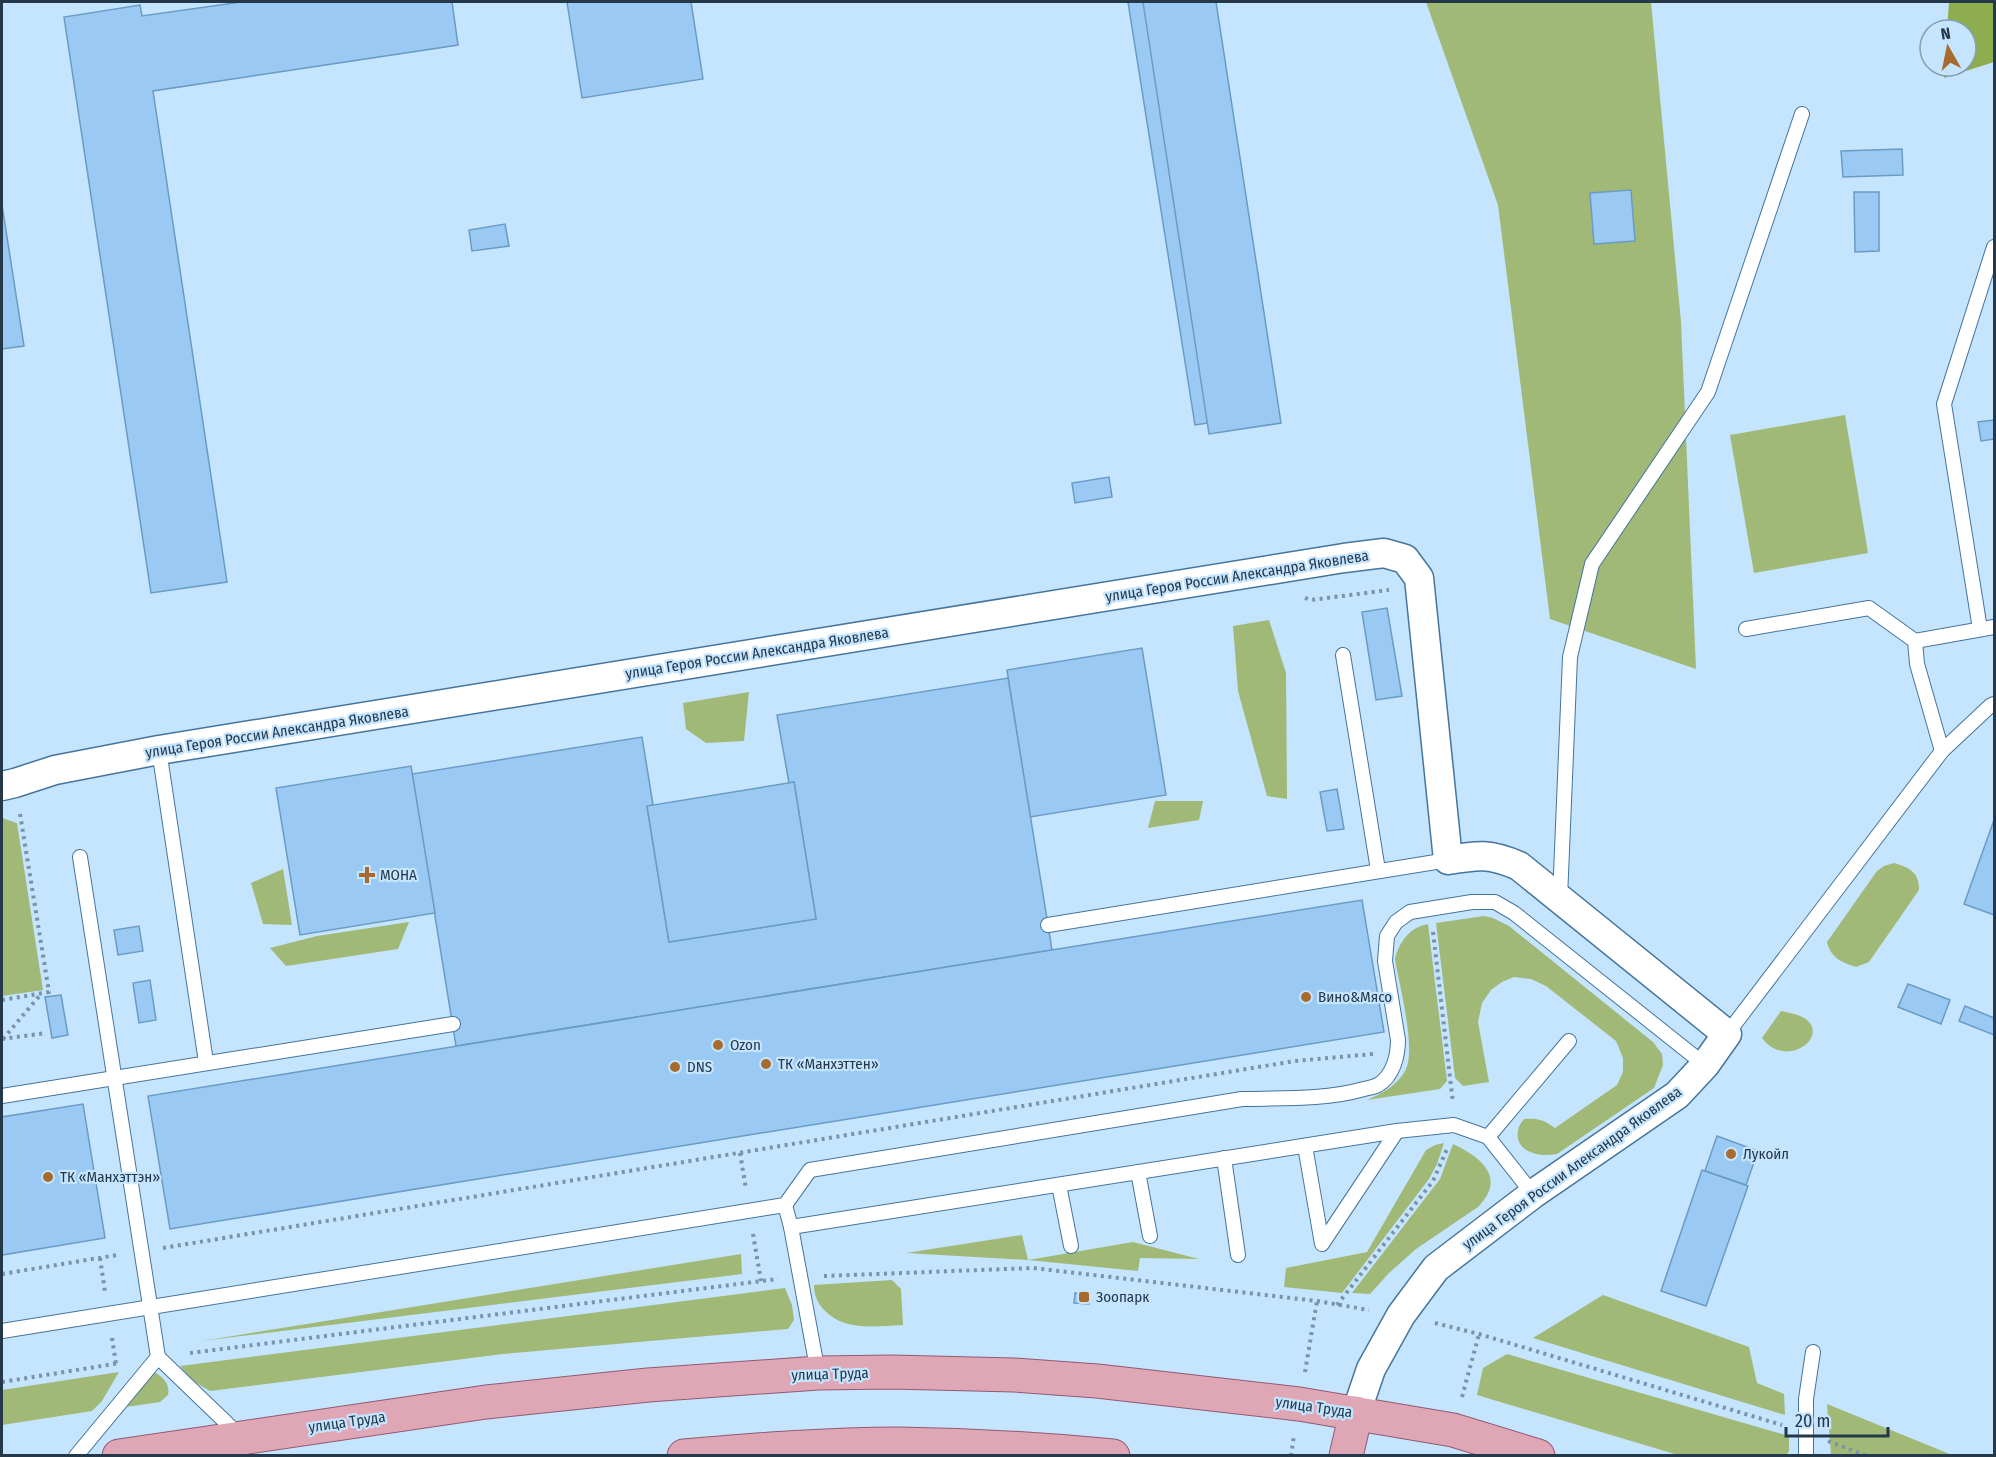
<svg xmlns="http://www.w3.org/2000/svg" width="1996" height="1457" viewBox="0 0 1996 1457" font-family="'Fira Sans Condensed',sans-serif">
  <rect width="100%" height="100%" fill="#c5e4fe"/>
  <g fill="#a1b976">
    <polygon points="1426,2 1651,2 1681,322 1696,669 1550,619 1498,205"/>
    <polygon points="1845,415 1868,553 1754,573 1730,435"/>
    <polygon points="1269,620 1286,673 1287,799 1267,796 1238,691 1233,626"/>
    <polygon points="749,692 744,741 706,743 686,729 683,703"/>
    <polygon points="1155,801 1203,801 1199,820 1148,828"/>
    <polygon points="2,818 17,823 43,990 2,996"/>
    <path d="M 1894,863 C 1910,868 1919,872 1919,890 L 1869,962 L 1856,967 C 1841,962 1831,958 1827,942 L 1877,871 L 1884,866 Z"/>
    <polygon points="283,869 292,925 263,924 251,883"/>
    <path d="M 1484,916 L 1493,918 L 1509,926 L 1653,1042 L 1662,1054 L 1663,1065 L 1654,1088 L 1557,1154 C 1549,1155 1541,1156 1533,1153 C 1516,1148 1513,1131 1524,1119 C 1538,1118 1544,1120 1555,1128 L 1617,1085 L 1623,1072 L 1623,1058 L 1616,1041 L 1546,986 L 1531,979 L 1514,977 L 1502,982 L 1491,990 L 1482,1003 L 1478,1022 L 1489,1082 L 1463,1086 L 1455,1078 L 1436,923 Z"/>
    <polygon points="409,922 398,949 286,966 270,948 317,936"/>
    <path d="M 1428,924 L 1447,1081 L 1440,1089 L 1367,1100 C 1382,1094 1399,1084 1406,1069 C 1416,1047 1399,984 1395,959 C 1399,942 1410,927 1428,924 Z"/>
    <path d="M 1781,1011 C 1790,1013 1802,1015 1808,1021 C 1827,1039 1785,1069 1762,1038 Z"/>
    <polygon points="1444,1143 1437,1164 1429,1179 1342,1293 1284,1287 1286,1268 1367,1252 1426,1150 1435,1145"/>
    <path d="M 1453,1144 C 1481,1157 1507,1178 1478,1207 L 1416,1249 L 1389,1273 L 1370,1294 L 1352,1293 L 1440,1179 Z"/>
    <polygon points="1022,1235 1028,1260 1133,1242 1199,1259 1140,1258 1138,1271 1028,1260 906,1253"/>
    <polygon points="741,1254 742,1274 201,1341"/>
    <path d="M 892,1280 L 901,1289 L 903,1325 C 875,1326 845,1332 824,1310 C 817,1302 814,1295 814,1285 Z"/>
    <polygon points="785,1288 792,1305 794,1320 788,1329 503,1354 210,1391 193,1381 180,1366"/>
    <polygon points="1603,1295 1749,1347 1757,1383 1784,1394 1785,1415 1533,1338"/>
    <polygon points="1507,1354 1789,1436 1789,1451 1786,1456 1678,1455 1477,1395 1483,1368"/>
    <polygon points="119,1372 102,1401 92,1411 2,1425 2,1390"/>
    <path d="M 156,1373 C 165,1379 170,1385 168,1395 L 160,1402 L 126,1407 L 126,1402 L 144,1376 Z"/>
    <polygon points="1827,1404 1952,1455 1831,1455"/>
  </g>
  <polygon fill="#8dad4e" points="1949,2 1994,2 1994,62 1944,78 1945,66 1966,66 1966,30 1947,30"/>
  <g fill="#9acaf3" stroke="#6a9bc4" stroke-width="1.5">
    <polygon points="241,2 452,2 458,45 153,91 227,582 151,593 64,17 140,5 142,16"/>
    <polygon points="567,2 691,2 703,79 582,98"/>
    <polygon points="1128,2 1209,2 1274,413 1195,425"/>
    <polygon points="1143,2 1216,2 1281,423 1209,434"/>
    <polygon points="1902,149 1903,175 1843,177 1841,151"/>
    <polygon points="1631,190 1635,241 1594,244 1590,193"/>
    <polygon points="1854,192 1879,192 1879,251 1855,252"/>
    <polygon points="2,205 24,346 2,349"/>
    <polygon points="505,224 509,246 472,251 469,230"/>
    <polygon points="1994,420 1994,445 1994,439 1981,441 1978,422"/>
    <polygon points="1109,477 1112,497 1075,503 1072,483"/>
    <polygon points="1387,608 1402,696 1376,700 1362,612"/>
    <polygon points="1142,648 1166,795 1030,817 1007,670"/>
    <polygon points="1008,678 1052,950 456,1046 412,774 642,737 653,805 647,806 669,942 816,919 794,782 789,783 777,715"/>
    <polygon points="411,766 435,913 300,935 276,788"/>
    <polygon points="794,782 816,919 669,942 647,806"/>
    <polygon points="1337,789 1344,829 1327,831 1320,792"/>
    <polygon points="1994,820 1994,915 1964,904"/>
    <polygon points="1362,900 1384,1032 170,1229 148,1096"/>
    <polygon points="139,926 143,951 118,955 114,930"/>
    <polygon points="150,980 156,1020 139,1023 133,983"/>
    <polygon points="1908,984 1950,1000 1941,1024 1898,1007"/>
    <polygon points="61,995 68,1035 52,1038 45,997"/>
    <polygon points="1965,1006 1994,1018 1994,1035 1959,1021"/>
    <polygon points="83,1104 105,1238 2,1255 2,1117"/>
    <polygon points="1717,1136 1758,1151 1746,1185 1705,1171"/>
    <polygon points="1702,1170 1748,1186 1706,1306 1661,1291"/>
    <polygon points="1075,1293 1090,1294 1089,1304 1074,1303"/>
  </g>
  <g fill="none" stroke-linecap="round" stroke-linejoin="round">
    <defs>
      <g id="service">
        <polyline points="1746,629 1869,608 1915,641 1994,627"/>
        <polyline points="1980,629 1944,404 1994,247"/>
        <polyline points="1915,641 1917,664 1942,751"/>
        <polyline points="1343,655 1378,870"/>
        <polyline points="159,750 206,1062"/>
        <polyline points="80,857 158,1357"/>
        <polyline points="1560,898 1570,657 1592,564 1708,392 1802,114"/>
        <polyline points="1048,925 1448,860"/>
        <polyline points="1727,1034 1942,751 1990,706 1994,704"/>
        <polyline points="2,1096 453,1024"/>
        <polyline points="1488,1137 1569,1041"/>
        <polyline points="1305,1146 1322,1244 1397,1131"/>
        <polyline points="1224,1158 1238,1255"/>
        <polyline points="1138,1172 1150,1236"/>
        <polyline points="1059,1185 1071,1246"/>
        <polyline points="785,1205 791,1227 818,1373"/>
        <polyline points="791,1227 1397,1131 1454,1125 1488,1137 1533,1194"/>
        <path d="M 2,1331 L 785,1205 L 810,1170 L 1242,1099 C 1283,1098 1325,1100 1364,1089 C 1368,1088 1374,1087 1378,1085 C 1393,1076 1398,1056 1398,1040 L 1385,961 L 1387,936 L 1396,922 L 1410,912 L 1472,902 L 1495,902 L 1514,913 L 1705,1065"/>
        <polyline points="76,1456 158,1357 239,1435"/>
        <polyline points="1806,1456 1806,1399 1813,1352"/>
      </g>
      <path id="minor" d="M 2,786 L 15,783 L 55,770 L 159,750 L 1344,558 L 1384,553 L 1405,559 L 1419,578 L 1448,860 C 1478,855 1490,853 1519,866 L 1727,1034 L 1705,1065 L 1677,1095 L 1533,1194 L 1436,1268 L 1401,1315 L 1371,1369 L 1356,1413"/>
      <g id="primary">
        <polyline points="119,1456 486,1402 648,1385 818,1373 892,1372 1014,1375 1097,1381 1299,1404 1453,1430 1538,1456"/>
        <path d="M 684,1456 C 755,1450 827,1444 898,1444 C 970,1445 1041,1449 1113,1456"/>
        <polyline points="1346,1456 1356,1413"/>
      </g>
    </defs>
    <use href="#service" stroke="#45759c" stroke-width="16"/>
    <use href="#minor" stroke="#45759c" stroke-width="31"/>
    <use href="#primary" stroke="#905a70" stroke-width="35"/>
    <g stroke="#7a93aa" stroke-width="4" stroke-dasharray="3 4.5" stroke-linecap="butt">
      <polyline points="1305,598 1311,600 1389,590"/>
      <polyline points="1433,932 1453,1103"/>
      <polyline points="2,1000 49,992 20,814"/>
      <polyline points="2,1039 46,1033"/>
      <polyline points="3,1039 41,994"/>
      <polyline points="740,1153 746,1189"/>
      <polyline points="753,1234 761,1281"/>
      <polyline points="163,1248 1295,1061 1373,1054"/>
      <polyline points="100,1258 105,1292"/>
      <polyline points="2,1274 117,1255"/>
      <polyline points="824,1276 1033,1268 1317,1301 1369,1310"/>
      <polyline points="1337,1305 1433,1181 1447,1149"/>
      <polyline points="1435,1323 1479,1334 1782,1425"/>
      <polyline points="112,1338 116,1364"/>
      <polyline points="190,1353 778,1279"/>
      <polyline points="1305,1372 1317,1301"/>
      <polyline points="2,1382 120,1363"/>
      <polyline points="1462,1397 1479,1334"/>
      <polyline points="1828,1441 1867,1456"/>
      <polyline points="1291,1456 1294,1435"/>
    </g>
    <use href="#service" stroke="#fff" stroke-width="14"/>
    <use href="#minor" stroke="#fff" stroke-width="28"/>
    <use href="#primary" stroke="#dfa7b6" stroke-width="33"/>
  </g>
  <g fill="#a76c2d" stroke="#c5e4fe" stroke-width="2">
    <path d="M364 866h6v6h6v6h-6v6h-6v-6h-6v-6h6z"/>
    <circle cx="1306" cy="997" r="6"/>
    <circle cx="718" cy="1045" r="6"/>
    <circle cx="766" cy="1064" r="6"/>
    <circle cx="675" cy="1067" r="6"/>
    <circle cx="1731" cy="1154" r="6"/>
    <circle cx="48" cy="1177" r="6"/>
    <rect x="1078" y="1291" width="12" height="12" rx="3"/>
  </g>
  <g text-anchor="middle" stroke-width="4.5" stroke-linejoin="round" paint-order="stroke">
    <g font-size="15" fill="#24384a" stroke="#c5e4fe">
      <text transform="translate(1237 576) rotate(-9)" y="5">улица Героя России Александра Яковлева</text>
      <text transform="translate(757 653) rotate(-9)" y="5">улица Героя России Александра Яковлева</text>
      <text transform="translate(277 732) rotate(-9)" y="5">улица Героя России Александра Яковлева</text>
      <text transform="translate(1572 1168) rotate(-36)" y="5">улица Героя России Александра Яковлева</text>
      <text transform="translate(830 1374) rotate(-2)" y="5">улица Труда</text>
      <text transform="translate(1314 1407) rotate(8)" y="5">улица Труда</text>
      <text transform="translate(347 1422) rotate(-8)" y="5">улица Труда</text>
    </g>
    <g font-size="15" fill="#24384a" stroke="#c5e4fe" text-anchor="start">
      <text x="380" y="880">МОНА</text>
      <text x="1318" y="1002">Вино&amp;Мясо</text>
      <text x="730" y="1050">Ozon</text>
      <text x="778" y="1069">ТК «Манхэттен»</text>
      <text x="687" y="1072">DNS</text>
      <text x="1743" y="1159">Лукойл</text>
      <text x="60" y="1182">ТК «Манхэттэн»</text>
      <text x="1096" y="1302">Зоопарк</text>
    </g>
  </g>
  <rect width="1996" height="1457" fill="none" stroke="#24384a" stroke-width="6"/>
  <g transform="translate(1948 48) rotate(351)"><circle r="28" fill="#c5e4fe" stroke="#859fb6" stroke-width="1.5"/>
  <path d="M0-4.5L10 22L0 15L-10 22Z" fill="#a76c2d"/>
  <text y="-9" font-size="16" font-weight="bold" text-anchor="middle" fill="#24384a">N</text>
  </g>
  <path d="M1786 1427v9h102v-9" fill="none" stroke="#24384a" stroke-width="3"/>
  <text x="1795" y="1427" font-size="18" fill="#24384a" stroke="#c5e4fe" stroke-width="4.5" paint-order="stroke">20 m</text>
</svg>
